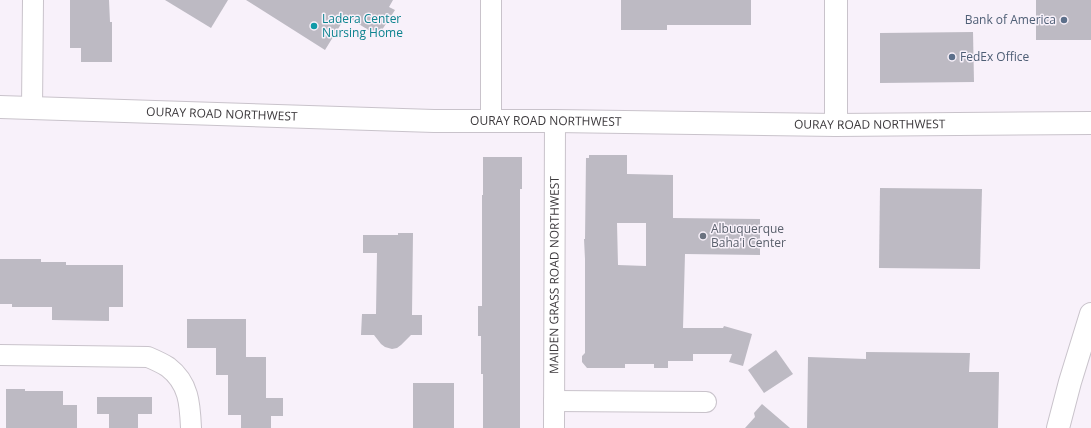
<svg xmlns="http://www.w3.org/2000/svg" width="1091" height="428" viewBox="0 0 1091 428" font-family="'Open Sans',sans-serif">
  <rect width="100%" height="100%" fill="#f8f1fa"/>
  <g fill="#bdbac3" fill-rule="evenodd">
    <polygon points="70,0 109,0 110,22 112,22 112,62 81,62 81,48 70,48"/>
    <polygon points="165,0 228,0 211,28"/>
    <polygon points="246,0 393,0 389,7 395,10 378,36 346,16 325,50"/>
    <polygon points="621,0 751,0 751,25 667,25 667,30 621,30"/>
    <rect x="1036" y="0" width="55" height="40"/>
    <polygon points="973,32 974,82 880,83 880,33"/>
    <path d="M 589,155 L 627,155 L 627,174 L 673,175 L 673,218 L 760,219 L 760,255 L 685,254 L 683,328 L 723,328 L 724,326 L 752,334 L 743,366 L 729,362 L 732,354 L 693,354 L 693,361 L 668,361 L 668,368 L 654,368 L 654,364 L 625,364 L 625,368 L 587,368 L 582,362 L 582,356 L 585,353 L 585,259 L 584,239 L 585,239 L 586,158 L 589,158 ZM 617,223 L 646,223 L 646,266 L 618,265 Z"/>
    <polygon points="483,157 522,157 522,189 520,189 520,428 483,428 483,374 481,374 481,336 478,336 478,306 482,306 482,195 483,195"/>
    <polygon points="880,188 982,189 980,269 879,268"/>
    <polygon points="398,233 413,233 412,315 422,315 422,335 411,335 401,345 397,348 392,349 385,347 381,344 374,335 361,335 362,314 376,314 377,253 363,253 363,235 398,235"/>
    <polygon points="0,259 41,259 41,262 66,262 66,265 123,265 123,307 109,307 109,321 52,320 52,307 12,307 12,304 0,304"/>
    <polygon points="187,319 246,319 246,357 266,357 266,398 283,398 283,416 271,416 271,428 241,428 241,415 228,415 228,375 216,375 216,348 187,348"/>
    <polygon points="776,350 793,374 764,393 748,370"/>
    <polygon points="866,352 970,353 969,372 999,372 998,428 807,428 808,357 866,359"/>
    <rect x="413" y="383" width="41" height="45"/>
    <polygon points="6,389 25,389 25,391 63,391 63,405 77,405 77,428 6,428"/>
    <polygon points="97,397 152,397 152,414 138,414 138,428 109,428 109,414 97,414"/>
    <polygon points="762,404 790,428 745,428 755,417 754,413"/>
  </g>
  <g fill="none" stroke-linecap="round" stroke-linejoin="round">
    <defs>
      <g id="street">
        <polyline points="491,0 491,121"/>
        <polyline points="32,108 33,0"/>
        <path d="M 0,355 L 148,357 C 155,360 162,363 168,367 C 189,383 190,404 191,428"/>
        <polyline points="554,401 706,402"/>
        <path id="s1" d="M 554,428 L 555,121"/>
      </g>
      <g id="secondary">
        <path id="s2" d="M 0,107 L 434,121 L 555,121 L 836,125 L 1091,123"/>
        <polyline points="836,125 836,0"/>
      </g>
      <polyline id="highway" points="1058,428 1070,382 1091,314"/>
    </defs>
    <use href="#street" stroke="#c9c3cb" stroke-width="22"/>
    <use href="#secondary" stroke="#c9c3cb" stroke-width="24"/>
    <use href="#highway" stroke="#c9c3cb" stroke-width="24"/>
    <use href="#street" stroke="#fff" stroke-width="20"/>
    <use href="#secondary" stroke="#fff" stroke-width="22"/>
    <use href="#highway" stroke="#fff" stroke-width="22"/>
  </g>
  <g fill="#5c6f8a" stroke="#f8f1fa" stroke-width="1.5">
    <circle cx="1064" cy="20" r="4"/>
    <circle cx="952" cy="57" r="4"/>
  </g>
  <circle fill="#0f9aa8" stroke="#f8f1fa" stroke-width="1.5" cx="314" cy="26" r="4"/>
  <circle fill="#6b7280" stroke="#f8f1fa" stroke-width="1.5" cx="703" cy="236" r="4"/>
  <g text-anchor="middle" stroke-width="3" stroke-linejoin="round" paint-order="stroke">
    <g font-size="12" fill="#0d838f" stroke="#f8f1fa" text-anchor="start">
      <text x="322" y="23">Ladera Center<tspan x="322" dy="14">Nursing Home</tspan></text>
    </g>
    <g font-size="12" fill="#4e5e75" stroke="#f8f1fa" text-anchor="end">
      <text x="1056" y="24">Bank of America</text>
      <text x="960" y="61" text-anchor="start">FedEx Office</text>
    </g>
    <g font-size="12" fill="#3c393c" stroke="#f8f1fa">
      <text dy="4" stroke="none"><textPath href="#s2" startOffset="222">OURAY ROAD NORTHWEST</textPath></text>
      <text dy="4" stroke="none"><textPath href="#s2" startOffset="546">OURAY ROAD NORTHWEST</textPath></text>
      <text dy="4" stroke="none"><textPath href="#s2" startOffset="870">OURAY ROAD NORTHWEST</textPath></text>
      <text dy="4" stroke="none"><textPath href="#s1" startOffset="153">MAIDEN GRASS ROAD NORTHWEST</textPath></text>
    </g>
    <g font-size="12" fill="#5b616d" stroke="#f8f1fa" text-anchor="start">
      <text x="711" y="233">Albuquerque<tspan x="711" dy="14">Baha'i Center</tspan></text>
    </g>
  </g>
</svg>
